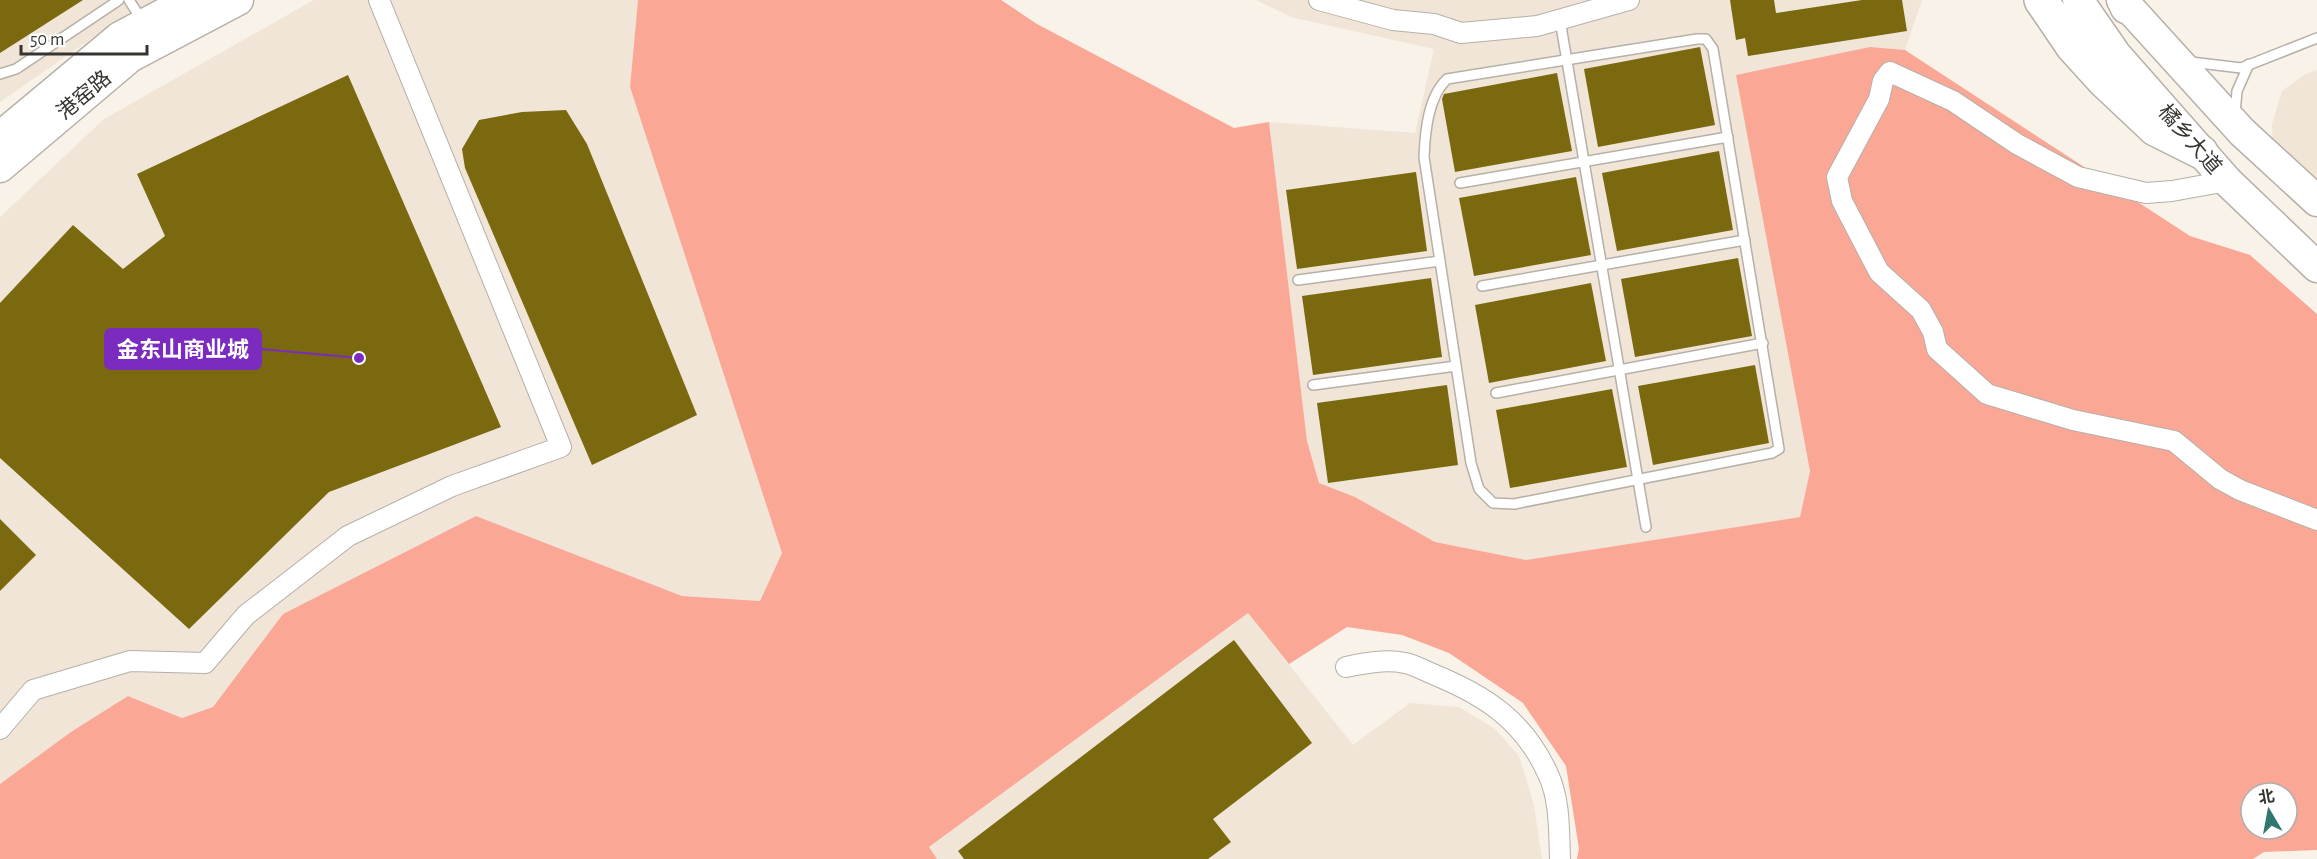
<svg xmlns="http://www.w3.org/2000/svg" width="2317" height="859" viewBox="0 0 2317 859" font-family="'Alegreya Sans','Noto Sans SC',sans-serif">
  <rect width="100%" height="100%" fill="#f8f2e9"/>
  <g fill="#f0e5d7">
    <polygon points="0,0 154,0 98,34 0,102"/>
    <polygon points="314,0 638,0 630,87 782,553 760,601 682,596 476,516 283,614 213,707 183,718 128,696 0,784 0,217 104,119"/>
    <polygon points="1256,0 1922,0 1905,50 1870,47 1810,471 1800,517 1526,560 1435,542 1355,497 1319,483 1307,441 1269,122 1415,133 1434,49 1291,17"/>
    <polygon points="2317,70 2317,190 2273,147 2272,124 2282,91 2304,75"/>
    <polygon points="1248,613 1353,745 1410,703 1459,707 1495,729 1519,756 1534,805 1542,859 937,859 928,848"/>
  </g>
  <path fill="#fba796" fill-rule="evenodd" d="M 638,0 L 1001,0 L 1037,24 L 1234,128 L 1269,122 L 1307,441 L 1319,483 L 1355,497 L 1435,542 L 1526,560 L 1800,517 L 1810,471 L 1736,75 L 1870,47 L 1905,50 L 2190,236 L 2250,255 L 2317,314 L 2317,850 L 2264,852 L 2253,859 L 1577,859 L 1579,849 L 1566,766 L 1523,703 L 1449,653 L 1402,635 L 1347,627 L 1289,664 L 1248,613 L 929,847 L 937,859 L 0,859 L 0,784 L 71,732 L 128,696 L 182,718 L 213,707 L 283,614 L 476,516 L 682,596 L 760,601 L 782,553 L 630,87 ZM 2251,793 L 2287,793 L 2287,829 L 2251,829 Z"/>
  <g fill="#7a690e">
    <polygon points="0,0 83,0 0,53"/>
    <polygon points="1730,0 1774,0 1776,13 1862,0 1902,0 1907,31 1748,56 1745,38 1736,40"/>
    <polygon points="1700,47 1715,125 1598,147 1584,69"/>
    <polygon points="1557,73 1572,151 1455,172 1442,99 1444,94"/>
    <polygon points="348,75 501,427 329,492 189,629 0,458 0,303 73,225 123,269 165,236 137,174"/>
    <polygon points="566,110 587,144 697,415 592,465 465,168 462,149 479,120 522,112"/>
    <polygon points="1719,151 1733,230 1617,251 1602,173"/>
    <polygon points="1416,172 1427,251 1297,269 1286,190"/>
    <polygon points="1576,177 1591,255 1474,276 1459,198"/>
    <polygon points="1738,258 1752,336 1635,357 1621,279"/>
    <polygon points="1431,278 1442,357 1313,375 1302,296"/>
    <polygon points="1591,283 1606,361 1489,383 1475,305"/>
    <polygon points="1755,365 1769,443 1653,465 1638,386"/>
    <polygon points="1447,385 1458,465 1328,483 1317,403"/>
    <polygon points="1612,389 1627,467 1510,488 1496,410"/>
    <polygon points="0,519 36,555 0,591"/>
    <polygon points="1234,640 1312,743 1213,819 1231,842 1208,859 964,859 958,851"/>
  </g>
  <g fill="none" stroke-linecap="round" stroke-linejoin="round">
    <defs>
      <g id="lane">
        <polyline points="129,0 143,22"/>
        <polyline points="1560,20 1646,527"/>
        <path d="M 1697,39 L 1706,39 L 1713,49 L 1779,449 L 1772,453 L 1514,504 L 1493,503 L 1479,489 L 1471,463 L 1424,157 C 1425,132 1428,97 1447,79 Z"/>
        <polyline points="2191,62 2241,68 2317,38"/>
        <polyline points="0,74 16,69 119,0"/>
        <polyline points="2235,113 2237,91 2249,64"/>
        <polyline points="1460,183 1728,137"/>
        <polyline points="1298,280 1440,261"/>
        <polyline points="1482,286 1745,240"/>
        <polyline points="1313,385 1456,366"/>
        <polyline points="1496,393 1763,343"/>
      </g>
      <g id="street">
        <polyline points="1319,0 1393,20 1434,24 1461,33 1537,26 1629,0"/>
        <polyline points="2227,181 2172,191 2146,193 2078,177 2017,144 1953,101 1890,72 1883,81 1879,99 1837,177 1842,201 1879,272 1921,310 1933,332 1937,349 1987,394 2073,420 2174,441 2220,479 2240,490 2317,520"/>
        <path d="M 1346,667 C 1365,663 1386,659 1405,663 C 1415,665 1425,671 1435,675 C 1486,696 1524,721 1548,774 C 1560,799 1559,831 1560,859"/>
        <polyline points="0,729 33,690 130,661 205,663 246,615 348,536 452,486 561,447 379,0"/>
      </g>
      <g id="primary">
        <polyline points="2078,0 2116,55 2227,181 2317,267"/>
        <polyline points="2122,0 2242,132 2317,201"/>
        <polyline points="0,137 120,37 190,0"/>
        <polyline points="0,167 130,57 238,0"/>
      </g>
      <g id="highway">
        <polyline points="2041,0 2073,47 2103,80 2155,129 2201,152"/>
        <polyline points="2124,0 2127,7"/>
      </g>
    </defs>
    <use href="#lane" stroke="#b6b0a8" stroke-width="12"/>
    <use href="#street" stroke="#b6b0a8" stroke-width="22"/>
    <use href="#primary" stroke="#b6b0a8" stroke-width="33"/>
    <use href="#highway" stroke="#b6b0a8" stroke-width="36"/>
    <use href="#lane" stroke="#fff" stroke-width="9"/>
    <use href="#street" stroke="#fff" stroke-width="20"/>
    <use href="#primary" stroke="#fff" stroke-width="30"/>
    <use href="#highway" stroke="#fff" stroke-width="33"/>
  </g>
  <g text-anchor="middle" stroke-width="6" stroke-linejoin="round" paint-order="stroke">
    <g font-size="21" fill="#363430" stroke="#fff">
      <text transform="translate(84 95) rotate(-40)" y="7">港窑路</text>
      <text transform="translate(2190 139) rotate(49)" y="7">橘乡大道</text>
    </g>
  </g>
  <path fill="none" stroke="#7b2cbf" stroke-width="2" d="M359 358L261 349"/>
  <circle fill="#7b2cbf" stroke="#fff" stroke-width="2" cx="359" cy="358" r="6"/>
  <rect fill="#7b2cbf" stroke="#7b2cbf" stroke-width="2" x="105" y="329" width="156" height="40" rx="6"/>
  <g font-size="22" text-anchor="middle" font-weight="bold" fill="#fff">
    <text x="183" y="357">金东山商业城</text>
  </g>
  <g transform="translate(2269 811) rotate(350)"><circle r="28" fill="#ffffff" stroke="#afaeac" stroke-width="1.5"/>
  <path d="M0-4.5L10 22L0 15L-10 22Z" fill="#2f776f"/>
  <text y="-9" font-size="16" font-weight="bold" text-anchor="middle" fill="#363430">北</text>
  </g>
  <path d="M21 45v9h126v-9" fill="none" stroke="#363430" stroke-width="3"/>
  <text x="30" y="45" font-size="18" fill="#363430" stroke="#ffffff" stroke-width="4.5" paint-order="stroke">50 m</text>
</svg>
